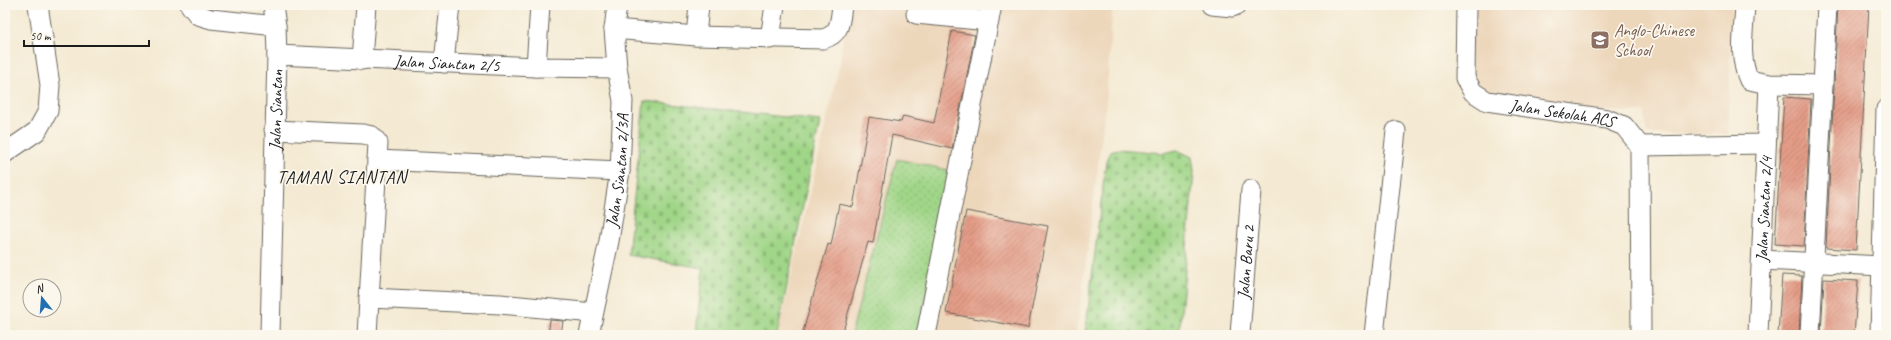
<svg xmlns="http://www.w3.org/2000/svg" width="1891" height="340" viewBox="0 0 1891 340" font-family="Caveat,sans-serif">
  <defs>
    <pattern id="grass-dots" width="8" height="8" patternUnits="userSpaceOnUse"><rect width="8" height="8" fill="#a0d688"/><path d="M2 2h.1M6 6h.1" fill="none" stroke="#89b775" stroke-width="1.8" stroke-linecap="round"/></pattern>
    <pattern id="cemetery-stones" width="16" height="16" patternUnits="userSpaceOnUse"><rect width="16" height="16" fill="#a0d688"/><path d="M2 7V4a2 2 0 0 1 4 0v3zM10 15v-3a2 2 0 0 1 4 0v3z" fill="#89b775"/></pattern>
    <pattern id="building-hatch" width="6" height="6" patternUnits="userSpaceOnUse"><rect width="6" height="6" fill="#e49d88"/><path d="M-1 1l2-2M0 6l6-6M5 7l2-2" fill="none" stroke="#b87f6e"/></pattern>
  </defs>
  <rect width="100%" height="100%" fill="#fbf7ec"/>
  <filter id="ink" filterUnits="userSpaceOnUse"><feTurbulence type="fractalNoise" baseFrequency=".025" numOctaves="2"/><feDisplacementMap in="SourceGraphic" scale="8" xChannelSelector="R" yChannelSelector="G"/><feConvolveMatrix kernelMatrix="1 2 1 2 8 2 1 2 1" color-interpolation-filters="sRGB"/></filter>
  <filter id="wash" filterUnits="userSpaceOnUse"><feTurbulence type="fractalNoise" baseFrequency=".012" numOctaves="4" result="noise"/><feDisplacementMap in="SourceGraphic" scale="16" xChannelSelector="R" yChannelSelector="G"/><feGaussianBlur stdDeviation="0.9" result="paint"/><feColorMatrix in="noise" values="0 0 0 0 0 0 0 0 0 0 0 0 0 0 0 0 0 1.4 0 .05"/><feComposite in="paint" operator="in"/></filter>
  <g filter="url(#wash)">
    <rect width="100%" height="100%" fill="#f4ead3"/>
    <g fill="#edd7bb">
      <polygon points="848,5 1113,5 1106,101 1079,317 1075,335 778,335 840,62"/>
      <polygon points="1470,5 1732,5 1728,134 1647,134 1644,112 1492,108 1470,75"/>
    </g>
    <polygon fill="url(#grass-dots)" stroke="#5e7952" points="897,159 953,171 918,335 851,335"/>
    <g fill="url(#cemetery-stones)" stroke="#5e7952">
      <polygon points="644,101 820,121 777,335 696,334 703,268 628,255"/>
      <polygon points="1118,149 1164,153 1177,150 1192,157 1194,171 1179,335 1085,335 1106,161 1110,151"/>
    </g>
    <g id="blocks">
      <g fill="url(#building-hatch)">
        <polygon points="1838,5 1869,5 1856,250 1826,248"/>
        <polygon points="952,31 975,35 952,149 892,135 873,243 868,242 842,335 802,335 828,244 831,245 839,204 853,207 869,117 901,122 903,116 934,123"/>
        <polygon points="1784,97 1811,99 1804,246 1775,244"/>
        <polygon points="966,211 1048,226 1028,328 946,313"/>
        <polygon points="1782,275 1802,276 1799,335 1778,335"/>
        <polygon points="1824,279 1858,281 1854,335 1821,335"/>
        <polygon points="550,320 563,321 561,335 548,335"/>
      </g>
    </g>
  </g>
  <g filter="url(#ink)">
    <use href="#blocks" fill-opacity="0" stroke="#68645c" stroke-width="1"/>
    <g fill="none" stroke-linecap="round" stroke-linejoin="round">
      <defs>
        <g id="minor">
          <polyline points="190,5 198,15 211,19 276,26"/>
          <polyline points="1212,5 1232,7 1237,5"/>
          <path id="s1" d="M 1466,5 L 1465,78 L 1473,92 L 1487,101 L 1607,119 L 1624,126 L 1640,146 L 1641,335"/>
          <path d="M 1745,5 C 1744,30 1738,57 1749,80 L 1769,84 L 1823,85 L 1827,5"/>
          <polyline points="916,14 989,21"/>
          <path d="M 614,29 L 696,36 L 823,39 C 841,34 840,21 842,5"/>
          <polyline points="696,36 699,5"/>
          <polyline points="770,39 775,5"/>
          <path id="s2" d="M 277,55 L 536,67 L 617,68"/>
          <polyline points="362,60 366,5"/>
          <polyline points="444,63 450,5"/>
          <polyline points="536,67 540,5"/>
          <polyline points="274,130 363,134 372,136 378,143 367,335"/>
          <polyline points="1640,146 1766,144"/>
          <polyline points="5,153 37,131 48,111 50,85 38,5"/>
          <polyline points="377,160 620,171"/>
          <polyline points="1762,260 1882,266"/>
          <polyline points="369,298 500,304 593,313"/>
          <path id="s3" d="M 270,335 L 277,55 L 276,26 L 273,5"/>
          <path id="s4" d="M 589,335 L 609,241 L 620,171 L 623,101 L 617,68 L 614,29 L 617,5"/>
          <polyline points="926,335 992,5"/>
          <path id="s5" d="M 1240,335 L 1251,190"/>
          <polyline points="1374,335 1396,131"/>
          <path id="s6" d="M 1758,335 L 1769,84"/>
          <polyline points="1810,335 1823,85"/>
          <polyline points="1880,335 1886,109"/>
        </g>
      </defs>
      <use href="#minor" stroke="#68645c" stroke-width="21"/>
      <use href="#minor" stroke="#fff" stroke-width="19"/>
    </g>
  </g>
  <defs>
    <symbol id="school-square" viewBox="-11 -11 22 22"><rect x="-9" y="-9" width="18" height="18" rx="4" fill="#8d6e63" stroke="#fbf7ec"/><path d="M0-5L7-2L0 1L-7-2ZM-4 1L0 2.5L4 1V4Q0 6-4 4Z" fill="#fff"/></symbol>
  </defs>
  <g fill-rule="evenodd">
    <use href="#school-square" x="1589" y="29" width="22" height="22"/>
  </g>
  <g text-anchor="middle" stroke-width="3.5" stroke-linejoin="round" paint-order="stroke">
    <g font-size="17" fill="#785e54" stroke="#fbf7ec" text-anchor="start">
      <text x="1614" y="36">Anglo-Chinese<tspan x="1614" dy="20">School</tspan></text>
    </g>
    <g font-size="17" fill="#1c1c1c" stroke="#fbf7ec">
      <text dy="6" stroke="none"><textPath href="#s2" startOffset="170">Jalan Siantan 2/5</textPath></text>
      <text dy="6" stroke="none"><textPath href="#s3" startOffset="225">Jalan Siantan</textPath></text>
      <text dy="6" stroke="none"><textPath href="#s1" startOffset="182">Jalan Sekolah ACS</textPath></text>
      <text dy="6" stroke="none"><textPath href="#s4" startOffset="167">Jalan Siantan 2/3A</textPath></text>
      <text dy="6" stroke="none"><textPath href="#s6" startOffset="126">Jalan Siantan 2/4</textPath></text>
      <text dy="6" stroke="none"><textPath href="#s5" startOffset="73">Jalan Baru 2</textPath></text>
    </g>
    <g font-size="18" letter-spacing="1" fill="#1c1c1c" stroke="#fbf7ec">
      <text x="342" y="183">TAMAN SIANTAN</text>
    </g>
  </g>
  <rect width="1891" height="340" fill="none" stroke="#fbf7ec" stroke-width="20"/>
  <g transform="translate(42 298) rotate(343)"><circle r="19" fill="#fbf7ec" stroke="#a29f99"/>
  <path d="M0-3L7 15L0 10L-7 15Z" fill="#1f6fb2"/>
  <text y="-6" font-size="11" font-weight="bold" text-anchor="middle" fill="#1c1c1c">N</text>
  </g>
  <path d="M24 40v6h125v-6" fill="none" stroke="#1c1c1c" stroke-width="2"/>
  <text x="30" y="40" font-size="12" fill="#1c1c1c" stroke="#fbf7ec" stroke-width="3" paint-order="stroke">50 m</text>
</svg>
